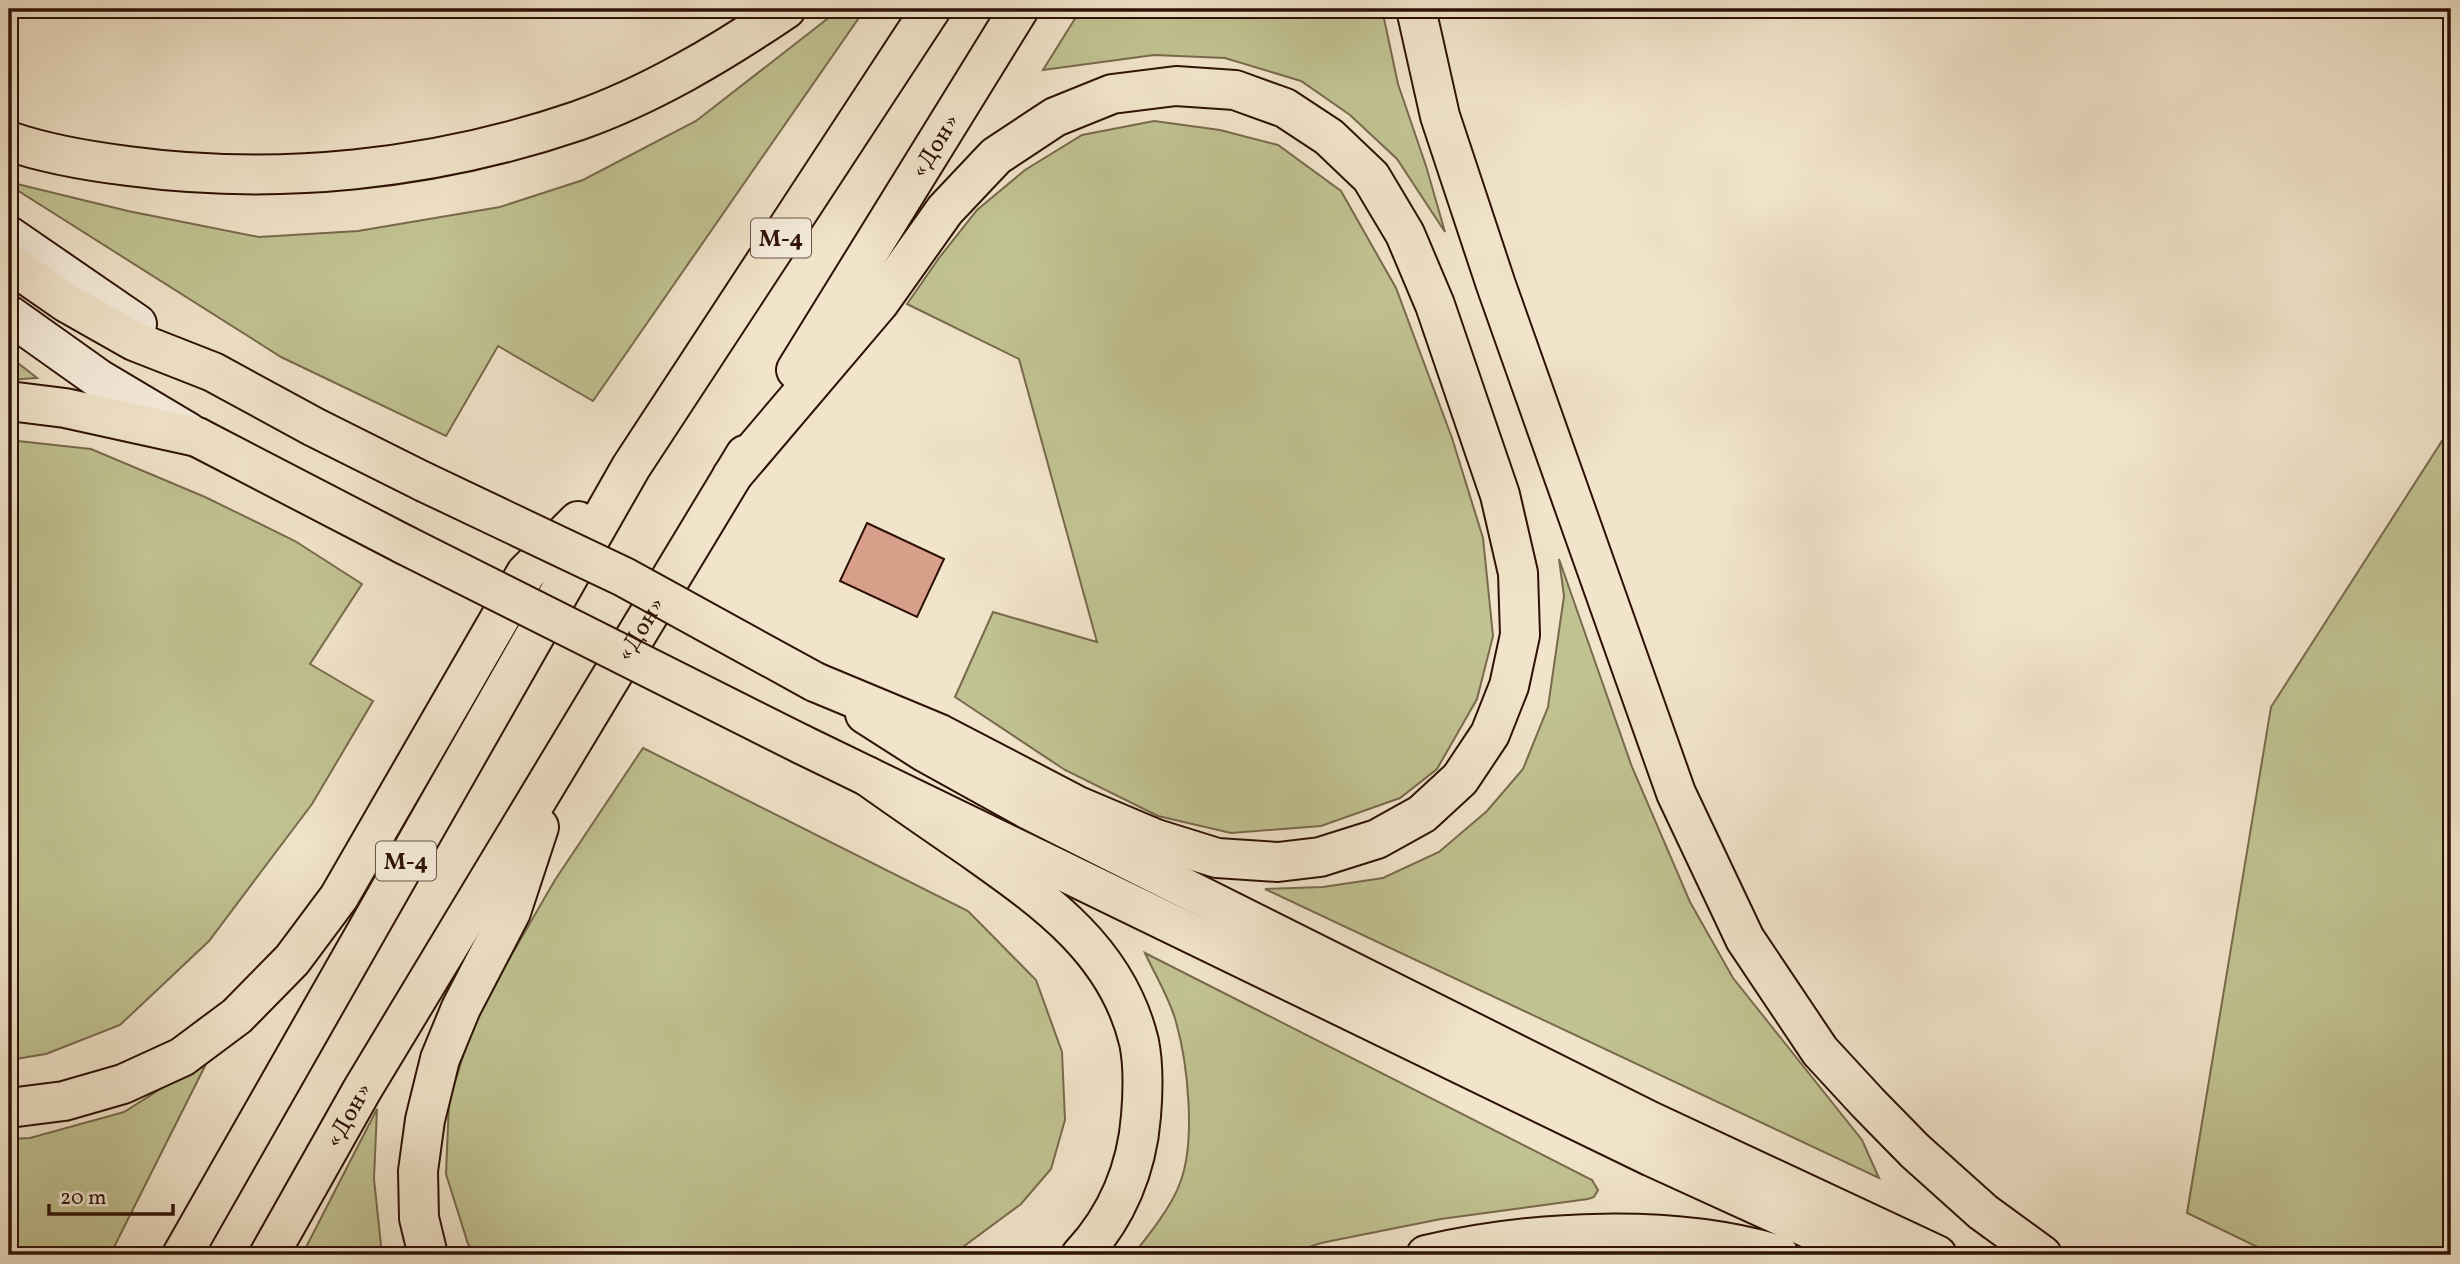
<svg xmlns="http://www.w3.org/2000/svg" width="2460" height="1264" viewBox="0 0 2460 1264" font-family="Vollkorn,serif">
  <rect width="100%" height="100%" fill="#f1e4ca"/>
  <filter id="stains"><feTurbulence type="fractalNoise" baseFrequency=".00286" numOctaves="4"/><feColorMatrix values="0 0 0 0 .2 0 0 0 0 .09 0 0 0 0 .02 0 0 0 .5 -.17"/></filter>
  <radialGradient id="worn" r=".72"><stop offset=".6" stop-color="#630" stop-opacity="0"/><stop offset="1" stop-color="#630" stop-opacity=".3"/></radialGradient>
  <g fill="#c1c292" stroke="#786a4c" stroke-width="2">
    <polygon points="840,9 865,9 593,401 498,346 446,436 281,357 9,185 9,182 128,211 259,237 358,231 500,207 583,180 696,121"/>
    <polygon points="1081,9 1382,9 1398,84 1426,166 1445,232 1397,159 1350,115 1301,81 1225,58 1154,55 1043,70"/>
    <polygon points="1154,121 1220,130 1278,145 1341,191 1396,288 1452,438 1483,538 1493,636 1477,699 1437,769 1400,798 1321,826 1231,833 1158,816 1065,770 955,697 993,612 1097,642 1019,359 907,304 939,258 977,210 1025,170 1082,135"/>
    <polygon points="9,356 37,378 9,380"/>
    <polygon points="2451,427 2451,1255 2274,1255 2187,1213 2271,707"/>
    <polygon points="9,440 91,449 205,497 295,541 362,584 310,664 373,701 312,804 209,941 120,1025 46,1054 9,1060"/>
    <polygon points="1559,559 1632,767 1690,902 1733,978 1862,1140 1879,1178 1265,889 1323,887 1383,878 1439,852 1487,811 1523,769 1548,707 1564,596"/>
    <polygon points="643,748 968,911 1036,980 1062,1052 1065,1120 1051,1169 1021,1204 952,1255 478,1255 468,1244 446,1174 449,1101 475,1018 555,880"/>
    <path d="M 1145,953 L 1592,1180 L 1598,1190 L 1594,1197 L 1588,1199 L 1441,1219 L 1321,1243 L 1286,1255 L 1133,1255 C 1148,1236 1172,1206 1180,1183 C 1196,1142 1188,1064 1176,1022 C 1170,999 1155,975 1145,953 Z"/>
    <polygon points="209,1058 110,1255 9,1255 9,1139 30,1138 124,1112"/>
    <polygon points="377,1109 374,1179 382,1255 302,1255"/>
  </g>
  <polygon fill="#d8a08a" stroke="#2e1106" stroke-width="2" points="867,523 944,559 917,617 840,581"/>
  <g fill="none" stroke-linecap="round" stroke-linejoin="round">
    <defs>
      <g id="secondary">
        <polyline points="9,236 137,324"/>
        <polyline points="9,315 99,379 188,432"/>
      </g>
      <g id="primary">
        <polyline points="1416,9 1440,116 1496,285 1676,793 1745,939 1820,1051 1868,1103 1915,1151 1983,1212 2042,1255"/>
        <polyline points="9,263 67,303 134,341 213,372 314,427 424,482"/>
        <polyline points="197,437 405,545"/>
        <polyline points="865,714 926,753 1027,809 1650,1121 1937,1255"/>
        <polyline points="801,744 1652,1157 1867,1255"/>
      </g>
      <g id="highway">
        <path d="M 9,141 C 46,154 88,161 128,166 C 278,186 433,170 577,121 C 651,95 721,53 786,9"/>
        <path id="s1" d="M 796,370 L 1019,9"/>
        <polyline points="9,401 65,408 197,437"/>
        <polyline points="732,476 879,303 945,210 996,156 1055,117 1112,94 1176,86 1235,90 1285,108 1329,137 1371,177 1405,234 1435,305 1500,495 1518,573 1520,635 1509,686 1490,734 1460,779 1422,814 1377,839 1320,857 1278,862 1217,858 1156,839 1078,806 940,734 815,682"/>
        <path d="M 867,776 C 902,801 937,825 972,849 C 1044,900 1117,950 1139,1042 C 1144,1066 1143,1092 1141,1116 C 1137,1168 1117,1217 1081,1255"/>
        <polyline points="9,1108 64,1101 123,1084 182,1057 237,1016 292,960 339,897 526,573 578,521"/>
        <polyline points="182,1255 631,467 931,9"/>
        <path id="s2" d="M 269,1255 L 362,1090 L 745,455"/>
        <polyline points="428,1255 419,1218 418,1171 425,1120 440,1059 461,1008 511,912 539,827"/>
        <path d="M 1426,1255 C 1533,1230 1674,1223 1779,1255"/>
      </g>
    </defs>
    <use href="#secondary" stroke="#2e1106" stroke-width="42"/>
    <use href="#primary" stroke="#2e1106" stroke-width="42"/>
    <use href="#highway" stroke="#2e1106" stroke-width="42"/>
    <use href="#secondary" stroke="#f6eddd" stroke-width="38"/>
    <use href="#primary" stroke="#f1e4ca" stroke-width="38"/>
    <use href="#highway" stroke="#f1e4ca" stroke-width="38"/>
    <defs>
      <g id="primary-bridge">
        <polyline points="424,482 624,577 815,682"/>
        <polyline points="405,545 801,744"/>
      </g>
    </defs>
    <use href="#primary-bridge" stroke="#2e1106" stroke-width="42" stroke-linecap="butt"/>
    <use href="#primary-bridge" stroke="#f1e4ca" stroke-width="38"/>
  </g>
  <g text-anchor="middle" stroke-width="7" stroke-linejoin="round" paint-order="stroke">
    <g fill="#f6eddd" stroke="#6a5346" stroke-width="2">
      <rect x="751" y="218.5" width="60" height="39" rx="5"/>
      <rect x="376" y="841.5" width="60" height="39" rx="5"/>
    </g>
    <g font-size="23" font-weight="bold" fill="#2e1106">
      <text x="781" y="246">М-4</text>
      <text x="406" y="869">М-4</text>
    </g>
    <g font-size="24" fill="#2e1106" stroke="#f6eddd">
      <text dy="8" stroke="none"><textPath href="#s1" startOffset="264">«Дон»</textPath></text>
      <text dy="8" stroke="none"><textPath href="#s2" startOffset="728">«Дон»</textPath></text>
      <text dy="8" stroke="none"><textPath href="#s2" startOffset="161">«Дон»</textPath></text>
    </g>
  </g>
  <rect width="2460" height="1264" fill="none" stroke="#f1e4ca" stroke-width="35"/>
  <rect x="10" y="10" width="2439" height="1243" fill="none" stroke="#2e1106" stroke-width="3.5"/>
  <rect x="18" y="18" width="2425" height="1229" fill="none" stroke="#2e1106" stroke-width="2"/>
  <path d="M49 1204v10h124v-10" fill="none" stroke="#2e1106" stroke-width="3.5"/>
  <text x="60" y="1204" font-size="21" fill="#2e1106" stroke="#f6eddd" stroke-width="5" paint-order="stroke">20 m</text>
  <rect width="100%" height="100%" filter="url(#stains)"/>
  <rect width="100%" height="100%" fill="url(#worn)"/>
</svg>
